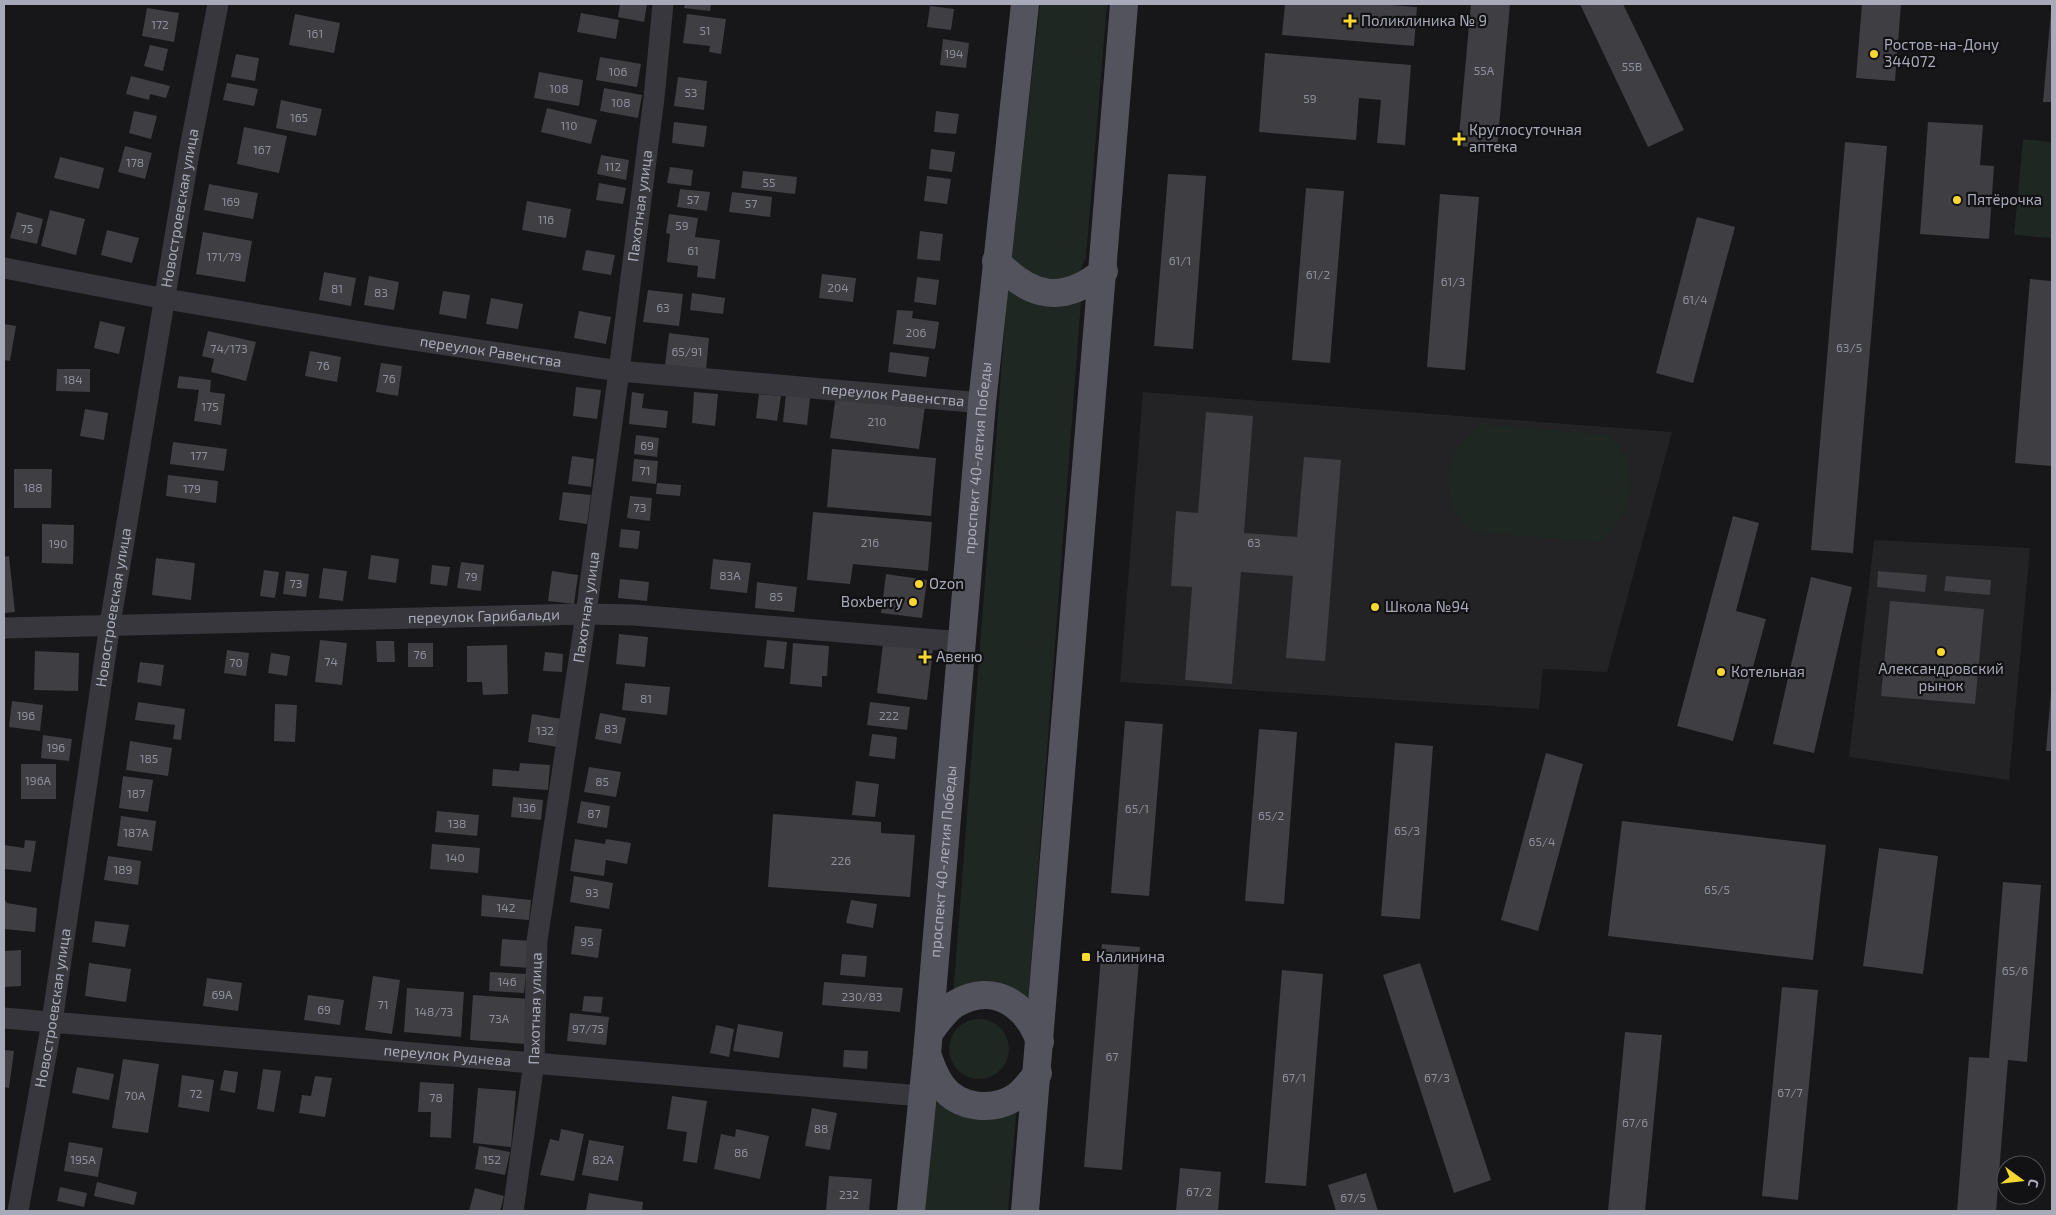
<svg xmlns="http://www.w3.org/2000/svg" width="2056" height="1215" viewBox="0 0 2056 1215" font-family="'Exo 2',sans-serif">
  <rect width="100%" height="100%" fill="#171618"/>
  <g fill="#232225">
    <polygon points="1143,392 1672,432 1607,672 1543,669 1539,709 1120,682"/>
    <polygon points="1874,540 2030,548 2009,780 1849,757"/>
  </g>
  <g fill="#1e2721">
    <polygon points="1040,4 1107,4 1086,258 1078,275 1049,285 1011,262"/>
    <polygon points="2023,139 2052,142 2052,238 2014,235"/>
    <path d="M 1008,283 C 1031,310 1048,310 1081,301 L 1028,1003 L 953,996 Z"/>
    <polygon points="1480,424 1609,435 1628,458 1632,489 1624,515 1600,542 1472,532 1452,509 1447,476 1456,448"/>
    <circle cx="979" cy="1049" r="30"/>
    <polygon points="934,1095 1017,1105 1008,1211 925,1211"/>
  </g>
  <g fill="#3e3e43">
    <polygon points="620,4 647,4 644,22 618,17"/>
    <polygon points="685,4 711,4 710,11 684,8"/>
    <polygon points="1285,4 1378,4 1417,7 1414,46 1282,35"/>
    <polygon points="1471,4 1510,4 1497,149 1458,146"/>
    <polygon points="1580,4 1623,4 1684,130 1648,147"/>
    <polygon points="1862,4 1901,4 1895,81 1856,78"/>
    <polygon points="930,6 954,9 951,30 927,27"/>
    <polygon points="147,8 179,13 174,42 142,36"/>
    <polygon points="2051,11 2052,11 2052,102 2043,102"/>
    <polygon points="581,13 619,20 616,39 577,32"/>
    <polygon points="295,14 340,23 334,53 289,45"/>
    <polygon points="687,14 726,19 721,54 709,52 710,46 683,43"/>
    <polygon points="943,39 969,43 966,68 940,65"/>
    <polygon points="150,45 168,49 163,71 144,66"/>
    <polygon points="1265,53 1411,65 1405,145 1377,143 1381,100 1359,98 1356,140 1259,132"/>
    <polygon points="236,54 259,58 255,81 231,77"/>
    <polygon points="600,57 641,64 637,87 596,80"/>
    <polygon points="539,72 583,80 579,106 534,98"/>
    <polygon points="131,76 170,86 166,98 150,94 149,100 126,94"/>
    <polygon points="678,77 707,81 704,110 674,106"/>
    <polygon points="227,83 258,89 254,106 223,100"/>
    <polygon points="604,88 642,95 638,118 600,111"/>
    <polygon points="281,100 322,109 316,136 276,128"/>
    <polygon points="547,108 597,120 591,144 541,132"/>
    <polygon points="134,111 157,116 151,139 129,133"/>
    <polygon points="936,111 959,114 956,134 934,132"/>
    <polygon points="674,122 707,126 704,147 672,143"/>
    <polygon points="1928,122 1983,125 1980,165 1994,166 1989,239 1920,234"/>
    <polygon points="244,127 287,136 279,173 237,164"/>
    <polygon points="1845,142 1887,146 1853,553 1811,550"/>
    <polygon points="125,146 152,153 145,179 118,172"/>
    <polygon points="931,149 955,152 952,172 929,169"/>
    <polygon points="601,155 629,160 626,180 597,174"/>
    <polygon points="60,157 104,168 99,189 54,178"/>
    <polygon points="670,167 693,170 691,186 667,183"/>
    <polygon points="743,171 797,177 795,194 741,188"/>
    <polygon points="1168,174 1206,176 1193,349 1154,346"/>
    <polygon points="927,176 951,179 947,204 924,201"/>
    <polygon points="599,183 626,188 623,204 596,200"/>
    <polygon points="209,184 258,193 253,219 204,210"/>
    <polygon points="1306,188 1344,191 1330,363 1292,360"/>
    <polygon points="680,189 710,192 707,211 677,207"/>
    <polygon points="732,192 772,197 770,217 729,212"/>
    <polygon points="1440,194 1479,197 1465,370 1427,367"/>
    <polygon points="527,201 571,209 566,238 522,230"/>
    <polygon points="50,210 85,219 76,255 41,246"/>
    <polygon points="17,212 43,219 37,244 10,238"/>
    <polygon points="669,214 698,218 695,237 720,240 715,279 697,277 698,266 667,262 670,234 666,233"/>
    <polygon points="1697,217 1735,227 1693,383 1656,373"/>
    <polygon points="107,230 139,238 132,263 101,255"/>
    <polygon points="920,231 943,234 940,261 917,259"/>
    <polygon points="203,232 252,241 245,282 196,274"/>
    <polygon points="586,250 615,255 611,275 582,270"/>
    <polygon points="324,272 356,278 351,306 319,300"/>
    <polygon points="822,274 856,278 853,302 819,298"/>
    <polygon points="369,276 399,282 394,310 364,305"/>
    <polygon points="917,277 939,280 936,305 914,302"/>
    <polygon points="2030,279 2052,281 2052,466 2015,463"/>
    <polygon points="648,290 683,294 679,326 643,322"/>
    <polygon points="443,291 470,295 466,319 439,314"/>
    <polygon points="692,293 725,298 723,314 690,310"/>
    <polygon points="491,298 523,304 518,329 486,324"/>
    <polygon points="897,310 913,311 912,318 939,322 935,349 893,344"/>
    <polygon points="579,311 611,317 606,344 574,338"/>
    <polygon points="100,321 125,327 119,354 94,348"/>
    <polygon points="4,324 16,326 10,361 4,360"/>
    <polygon points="208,331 256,342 246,381 211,372 214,359 202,356"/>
    <polygon points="669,333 709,338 706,370 665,365"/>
    <polygon points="310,351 341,357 337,382 305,376"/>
    <polygon points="890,352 929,357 926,377 888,372"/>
    <polygon points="381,363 402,366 398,396 376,392"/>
    <polygon points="57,369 90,369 90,392 56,391"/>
    <polygon points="179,376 211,380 210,392 225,394 221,425 194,421 199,390 177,388"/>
    <polygon points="576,387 601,390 597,419 573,416"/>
    <polygon points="632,392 644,394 642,408 668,411 666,428 629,424"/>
    <polygon points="694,392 718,394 715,426 692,423"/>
    <polygon points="759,394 781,396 777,421 756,418"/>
    <polygon points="786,394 810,398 807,425 783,422"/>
    <polygon points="836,395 925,406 919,449 830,438"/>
    <polygon points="85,409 108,413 104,440 80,436"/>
    <polygon points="1206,412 1253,416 1244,533 1297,537 1304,457 1341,460 1325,661 1286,658 1293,576 1241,572 1232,684 1185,680 1192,587 1171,586 1176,511 1198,513"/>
    <polygon points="636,435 659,438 657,457 634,454"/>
    <polygon points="173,442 227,449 224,471 170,464"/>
    <polygon points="832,449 936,458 931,516 827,507"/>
    <polygon points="572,456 594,459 591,487 568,484"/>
    <polygon points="634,459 658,461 656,484 632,481"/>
    <polygon points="14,469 52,469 51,508 14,508"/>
    <polygon points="168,475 218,481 216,503 166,496"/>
    <polygon points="657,483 681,485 680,496 656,494"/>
    <polygon points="563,492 591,495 587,524 559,520"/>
    <polygon points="630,496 652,498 650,521 627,518"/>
    <polygon points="813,512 932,522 928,571 853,564 850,584 807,580"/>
    <polygon points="1733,516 1759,523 1736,611 1766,619 1733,741 1677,726"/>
    <polygon points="42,524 74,525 73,564 42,563"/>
    <polygon points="621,529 640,531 638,549 619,547"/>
    <polygon points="371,555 399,559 396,583 368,579"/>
    <polygon points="9,556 15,612 4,613 4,557"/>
    <polygon points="156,558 195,563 191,600 152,595"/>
    <polygon points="713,559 751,563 747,593 710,589"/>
    <polygon points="461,562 484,565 481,591 457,588"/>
    <polygon points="432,565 450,567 447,586 430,584"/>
    <polygon points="323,568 347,571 343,601 319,598"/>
    <polygon points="264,570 279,572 275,598 260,596"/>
    <polygon points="286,571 309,574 306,597 283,594"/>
    <polygon points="552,571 578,575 574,604 548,601"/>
    <polygon points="1878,571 1927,575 1925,592 1877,587"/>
    <polygon points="886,574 927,580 922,618 881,613"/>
    <polygon points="1946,576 1991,580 1990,595 1944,591"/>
    <polygon points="1811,577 1852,587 1814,753 1773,744"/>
    <polygon points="620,579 649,582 647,601 618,598"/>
    <polygon points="757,582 797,587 794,612 755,608"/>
    <polygon points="1890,601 1984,609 1975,704 1881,696"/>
    <polygon points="619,634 648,637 645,667 616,664"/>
    <polygon points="320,640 347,643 342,685 315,682"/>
    <polygon points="767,640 787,642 784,669 764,667"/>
    <polygon points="376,641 394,641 395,662 377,662"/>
    <rect x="408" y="643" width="25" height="24"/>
    <polygon points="793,643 829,646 827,676 822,676 822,687 790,684"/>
    <polygon points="883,644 933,650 927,700 877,693"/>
    <polygon points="507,645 508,694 483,695 482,682 467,682 467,646"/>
    <polygon points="227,650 249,653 246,676 224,673"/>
    <polygon points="35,651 79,653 78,691 34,690"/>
    <polygon points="545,652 563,654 562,672 543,671"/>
    <polygon points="271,653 290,656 287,676 268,673"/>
    <polygon points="140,662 164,665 161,686 137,682"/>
    <polygon points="625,683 670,687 667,715 622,710"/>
    <polygon points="2051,692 2052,692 2052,751 2046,751"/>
    <polygon points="12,701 43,705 40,731 9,727"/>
    <polygon points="138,702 185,709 181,740 173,739 175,725 135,720"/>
    <polygon points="870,702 910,707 907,730 867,725"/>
    <polygon points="275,704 297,705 295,742 274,741"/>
    <polygon points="600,713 626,718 621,744 595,739"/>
    <polygon points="532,714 562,719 558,747 528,742"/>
    <polygon points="1125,721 1163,724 1149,896 1111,893"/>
    <polygon points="1259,729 1297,732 1284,904 1245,901"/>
    <polygon points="872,734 897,737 895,759 869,756"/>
    <polygon points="43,735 72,739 69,761 41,758"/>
    <polygon points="130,741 172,748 168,776 126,770"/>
    <polygon points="1395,743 1433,746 1420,919 1381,916"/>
    <polygon points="1546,753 1583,764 1538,931 1501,920"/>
    <polygon points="520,763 550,765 548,790 492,786 493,769 519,771"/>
    <rect x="21" y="764" width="35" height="35"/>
    <polygon points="589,767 621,772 616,797 584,792"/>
    <polygon points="123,776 153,780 148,812 119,808"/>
    <polygon points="856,781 879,784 875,817 852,815"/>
    <polygon points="513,797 543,800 541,820 511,817"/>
    <polygon points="581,801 610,806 607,828 577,823"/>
    <polygon points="437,811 479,815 477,836 435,832"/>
    <polygon points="773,814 881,822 881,833 915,835 910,897 768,887"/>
    <polygon points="121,816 156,821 152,851 117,846"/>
    <polygon points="1622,821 1826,845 1813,960 1608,936"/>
    <polygon points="575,839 605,844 606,839 631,843 627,864 606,860 604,876 570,871"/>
    <polygon points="25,840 36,841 31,872 4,869 4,845 24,848"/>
    <polygon points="432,844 480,848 478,873 430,869"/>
    <polygon points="1879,848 1938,856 1923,974 1863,966"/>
    <polygon points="108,856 141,861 138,885 104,880"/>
    <polygon points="574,876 613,883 609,909 570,902"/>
    <polygon points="2003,882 2041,885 2027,1062 2008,1060 1996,1211 1957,1211 1969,1057 1989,1058"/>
    <polygon points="482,895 531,900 529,920 481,916"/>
    <polygon points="4,899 7,903 37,908 35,932 4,929"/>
    <polygon points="851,900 877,904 873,928 846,923"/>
    <polygon points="95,921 129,925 125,947 92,942"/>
    <polygon points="575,926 602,929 598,958 571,954"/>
    <polygon points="502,939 532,941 530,968 500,966"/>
    <polygon points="1102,944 1140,947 1122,1170 1084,1167"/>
    <polygon points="21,950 21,986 4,987 4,951"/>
    <polygon points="842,954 867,956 865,977 840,975"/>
    <polygon points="89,963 131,969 126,1002 85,996"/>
    <polygon points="1420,963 1491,1180 1454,1193 1383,975"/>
    <polygon points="1282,970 1323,974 1306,1186 1265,1183"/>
    <polygon points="490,972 526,974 524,993 489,991"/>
    <polygon points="373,976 400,980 392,1034 365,1030"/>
    <polygon points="207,978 242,983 238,1011 203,1006"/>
    <polygon points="824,982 903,988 900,1012 822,1005"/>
    <polygon points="1782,987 1818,990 1798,1200 1762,1196"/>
    <polygon points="407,988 464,992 461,1037 404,1032"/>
    <polygon points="308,995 344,1000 340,1025 304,1020"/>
    <polygon points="473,995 529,999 526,1044 470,1040"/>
    <polygon points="584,996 603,997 601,1013 582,1011"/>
    <polygon points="570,1013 609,1017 606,1045 567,1041"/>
    <polygon points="738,1024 783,1032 779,1058 733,1051"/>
    <polygon points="716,1025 734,1029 729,1057 710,1053"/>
    <polygon points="1625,1032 1662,1035 1645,1211 1608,1211"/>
    <polygon points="4,1050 14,1051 9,1088 4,1087"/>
    <polygon points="844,1050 868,1051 867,1069 843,1067"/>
    <polygon points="123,1059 159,1064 148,1133 112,1128"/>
    <polygon points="77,1067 114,1074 109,1100 72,1093"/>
    <polygon points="263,1069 281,1071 274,1112 257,1109"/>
    <polygon points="224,1070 238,1072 235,1093 220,1090"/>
    <polygon points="182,1075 214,1080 209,1112 178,1107"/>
    <polygon points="315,1076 332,1078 325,1117 299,1113 302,1095 311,1096"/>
    <polygon points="420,1082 454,1084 451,1138 430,1137 431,1112 418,1112"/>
    <polygon points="478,1088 516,1091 511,1147 473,1143"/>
    <polygon points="672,1096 707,1101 697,1163 683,1161 687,1132 667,1129"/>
    <polygon points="812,1108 837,1113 830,1150 805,1146"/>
    <polygon points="561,1129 584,1134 574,1181 540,1175 550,1139 559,1141"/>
    <polygon points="736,1129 769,1136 760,1179 714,1169 721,1134 735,1137"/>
    <polygon points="589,1140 624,1146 618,1181 582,1175"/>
    <polygon points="69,1142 103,1148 98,1177 64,1171"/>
    <polygon points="479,1146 510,1152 505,1175 475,1169"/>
    <polygon points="1180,1168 1221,1172 1218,1211 1176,1211"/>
    <polygon points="1366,1173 1378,1211 1336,1211 1328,1185"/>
    <polygon points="829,1176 872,1179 869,1211 826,1211"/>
    <polygon points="97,1182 137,1192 134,1205 94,1196"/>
    <polygon points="60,1187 87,1193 84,1207 57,1201"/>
    <polygon points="475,1188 504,1196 500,1211 469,1211"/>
    <polygon points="589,1193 643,1202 642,1211 586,1211"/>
  </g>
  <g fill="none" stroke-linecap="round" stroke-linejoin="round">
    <g stroke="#37373d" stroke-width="21">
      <path id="s1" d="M 4,268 L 166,299 L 380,335 L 619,371 L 982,403"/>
      <path id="s2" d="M 4,628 L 586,614 L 634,615 L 963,642"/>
      <path id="s3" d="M 4,1018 L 921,1096"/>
      <path id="s4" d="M 18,1211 L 52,1022 L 110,624 L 189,153 L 218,4"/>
      <path id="s5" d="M 513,1211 L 534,1062 L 537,941 L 586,614 L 619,371 L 654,98 L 663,4"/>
    </g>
    <g stroke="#53535d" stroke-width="28">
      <path d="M 996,261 C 1031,298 1063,305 1104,271"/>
      <path d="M 929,1033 C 937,1023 944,1011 955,1004 C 994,981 1027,1005 1040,1042"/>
      <path d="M 927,1054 C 931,1065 935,1077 942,1086 C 959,1109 994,1112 1017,1096 C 1025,1090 1031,1081 1038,1073"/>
      <path id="s6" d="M 911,1211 L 927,1054 L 982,403 L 1025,4"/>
      <polyline points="1025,1211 1124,4"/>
    </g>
  </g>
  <g fill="#f6d831" stroke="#121113" stroke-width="2">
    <path d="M1347.5 13.5h5v5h5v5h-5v5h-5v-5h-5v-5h5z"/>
    <circle cx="1874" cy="54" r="5"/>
    <path d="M1456.5 131.5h5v5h5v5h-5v5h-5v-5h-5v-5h5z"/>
    <circle cx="1957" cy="200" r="5"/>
    <circle cx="919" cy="584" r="5"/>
    <circle cx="913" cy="602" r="5"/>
    <circle cx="1375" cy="607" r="5"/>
    <circle cx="1941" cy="652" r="5"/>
    <path d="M922.5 649.5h5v5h5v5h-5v5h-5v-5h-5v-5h5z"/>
    <circle cx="1721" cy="672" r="5"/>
    <rect x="1081" y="952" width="10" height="10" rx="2.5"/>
  </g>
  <g text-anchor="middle" stroke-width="4.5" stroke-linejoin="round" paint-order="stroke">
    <g font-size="12" fill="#8e8f9c">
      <text x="160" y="29">172</text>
      <text x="705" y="35">51</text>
      <text x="315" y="38">161</text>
      <text x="954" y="58">194</text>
      <text x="1632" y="71">55В</text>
      <text x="1484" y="75">55А</text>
      <text x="618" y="76">106</text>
      <text x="559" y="93">108</text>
      <text x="691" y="97">53</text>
      <text x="1310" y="103">59</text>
      <text x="621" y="107">108</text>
      <text x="299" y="122">165</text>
      <text x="569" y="130">110</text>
      <text x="262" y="154">167</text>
      <text x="135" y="167">178</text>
      <text x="613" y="171">112</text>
      <text x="769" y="187">55</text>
      <text x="693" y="204">57</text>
      <text x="231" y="206">169</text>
      <text x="751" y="208">57</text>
      <text x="546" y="224">116</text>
      <text x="682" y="230">59</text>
      <text x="27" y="233">75</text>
      <text x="693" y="255">61</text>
      <text x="224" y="261">171/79</text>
      <text x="1180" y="265">61/1</text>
      <text x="1318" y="279">61/2</text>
      <text x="1453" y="286">61/3</text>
      <text x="838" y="292">204</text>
      <text x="337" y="293">81</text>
      <text x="381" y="297">83</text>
      <text x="1695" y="304">61/4</text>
      <text x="663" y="312">63</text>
      <text x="916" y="337">206</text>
      <text x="1849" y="352">63/5</text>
      <text x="229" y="353">74/173</text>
      <text x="687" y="356">65/91</text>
      <text x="323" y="370">76</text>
      <text x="389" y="383">76</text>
      <text x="73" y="384">184</text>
      <text x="210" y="411">175</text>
      <text x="877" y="426">210</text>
      <text x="647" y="450">69</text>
      <text x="199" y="460">177</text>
      <text x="645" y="475">71</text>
      <text x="33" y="492">188</text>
      <text x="192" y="493">179</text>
      <text x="640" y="512">73</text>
      <text x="870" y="547">216</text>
      <text x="1254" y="547">63</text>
      <text x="58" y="548">190</text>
      <text x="730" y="580">83А</text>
      <text x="471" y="581">79</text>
      <text x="296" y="588">73</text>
      <text x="776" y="601">85</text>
      <text x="420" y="659">76</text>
      <text x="331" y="666">74</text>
      <text x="236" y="667">70</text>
      <text x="646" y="703">81</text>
      <text x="26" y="720">196</text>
      <text x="889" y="720">222</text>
      <text x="611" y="733">83</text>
      <text x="545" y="735">132</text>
      <text x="56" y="752">196</text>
      <text x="149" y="763">185</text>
      <text x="38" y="785">196А</text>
      <text x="602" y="786">85</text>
      <text x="136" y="798">187</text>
      <text x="527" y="812">136</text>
      <text x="1137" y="813">65/1</text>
      <text x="594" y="818">87</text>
      <text x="1271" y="820">65/2</text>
      <text x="457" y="828">138</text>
      <text x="1407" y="835">65/3</text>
      <text x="136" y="837">187А</text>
      <text x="1542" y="846">65/4</text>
      <text x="455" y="862">140</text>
      <text x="841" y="865">226</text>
      <text x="123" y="874">189</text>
      <text x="1717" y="894">65/5</text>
      <text x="592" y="897">93</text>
      <text x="506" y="912">142</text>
      <text x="587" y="946">95</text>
      <text x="2015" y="975">65/6</text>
      <text x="507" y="986">146</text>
      <text x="222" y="999">69А</text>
      <text x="862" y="1001">230/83</text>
      <text x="383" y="1009">71</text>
      <text x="324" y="1014">69</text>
      <text x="434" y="1016">148/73</text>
      <text x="499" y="1023">73А</text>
      <text x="588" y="1033">97/75</text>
      <text x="1112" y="1061">67</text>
      <text x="1294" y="1082">67/1</text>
      <text x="1437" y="1082">67/3</text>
      <text x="1790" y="1097">67/7</text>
      <text x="196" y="1098">72</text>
      <text x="135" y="1100">70А</text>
      <text x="436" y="1102">78</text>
      <text x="1635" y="1127">67/6</text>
      <text x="821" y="1133">88</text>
      <text x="741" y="1157">86</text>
      <text x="83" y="1164">195А</text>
      <text x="492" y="1164">152</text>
      <text x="603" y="1164">82А</text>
      <text x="1199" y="1196">67/2</text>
      <text x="849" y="1199">232</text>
      <text x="1353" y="1202">67/5</text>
    </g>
    <g font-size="15" fill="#a8aab9" stroke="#121113" text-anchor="start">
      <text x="1361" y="26">Поликлиника № 9</text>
      <text x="1884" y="50">Ростов-на-Дону<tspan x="1884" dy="17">344072</tspan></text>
      <text x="1469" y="135">Круглосуточная<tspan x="1469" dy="17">аптека</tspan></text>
      <text x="1967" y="205">Пятёрочка</text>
      <text x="929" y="589">Ozon</text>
      <text x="903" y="607" text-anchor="end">Boxberry</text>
      <text x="1385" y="612">Школа №94</text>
      <text x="936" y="662">Авеню</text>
      <text x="1941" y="674" text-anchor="middle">Александровский<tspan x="1941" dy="17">рынок</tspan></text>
      <text x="1731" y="677">Котельная</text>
      <text x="1096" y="962">Калинина</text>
    </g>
    <g font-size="15" fill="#a8aab9" stroke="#121113">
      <text dy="5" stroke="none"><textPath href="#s5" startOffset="1014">Пахотная улица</textPath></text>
      <text dy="5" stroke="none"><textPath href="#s4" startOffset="1016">Новостроевская улица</textPath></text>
      <text dy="5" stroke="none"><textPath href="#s1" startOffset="494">переулок Равенства</textPath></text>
      <text dy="5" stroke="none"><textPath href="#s1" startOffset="899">переулок Равенства</textPath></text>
      <text dy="5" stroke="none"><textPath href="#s6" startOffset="756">проспект 40-летия Победы</textPath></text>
      <text dy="5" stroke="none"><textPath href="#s4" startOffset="611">Новостроевская улица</textPath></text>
      <text dy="5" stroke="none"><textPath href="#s5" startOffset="609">Пахотная улица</textPath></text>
      <text dy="5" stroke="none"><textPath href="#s2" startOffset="480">переулок Гарибальди</textPath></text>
      <text dy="5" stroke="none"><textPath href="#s6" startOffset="351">проспект 40-летия Победы</textPath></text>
      <text dy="5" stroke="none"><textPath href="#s4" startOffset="206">Новостроевская улица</textPath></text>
      <text dy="5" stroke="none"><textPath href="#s5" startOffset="204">Пахотная улица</textPath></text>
      <text dy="5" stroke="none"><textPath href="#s3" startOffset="445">переулок Руднева</textPath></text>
    </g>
  </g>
  <rect width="2056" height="1215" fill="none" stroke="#a8aab9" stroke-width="10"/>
  <g transform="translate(2021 1180) rotate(105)"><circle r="24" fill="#121113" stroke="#4e4e55"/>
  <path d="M0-4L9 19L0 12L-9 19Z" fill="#f6d831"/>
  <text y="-8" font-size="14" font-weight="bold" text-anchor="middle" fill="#a8aab9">С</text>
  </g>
</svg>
